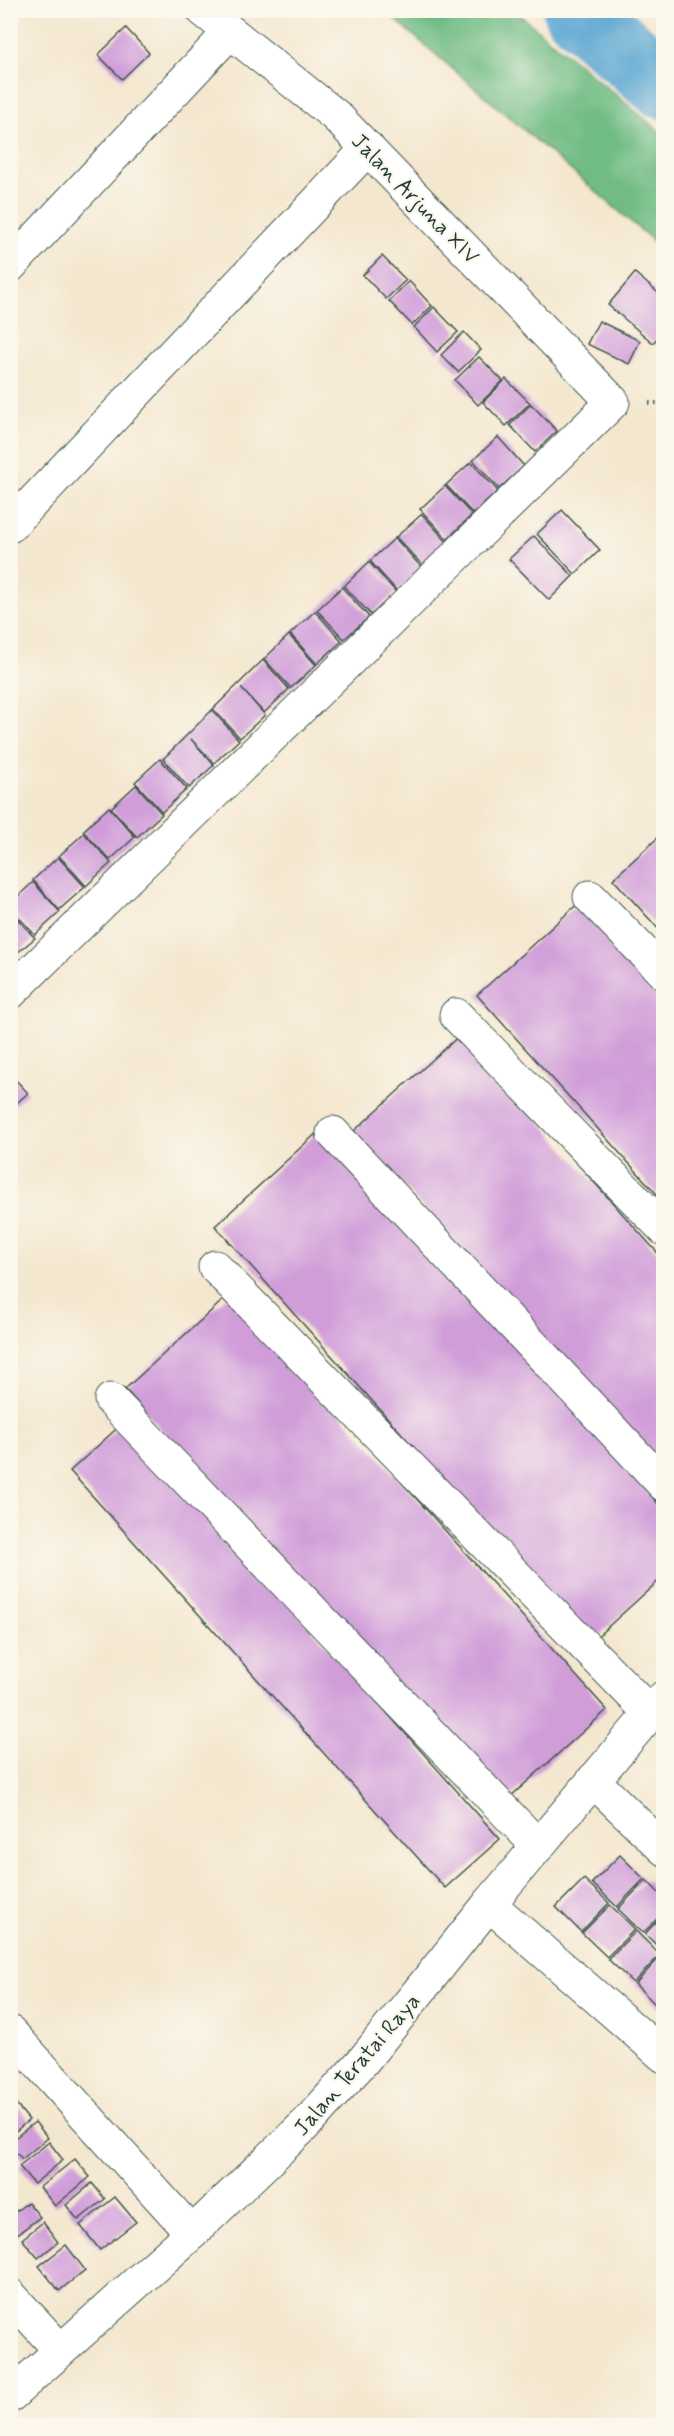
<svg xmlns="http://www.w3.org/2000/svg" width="674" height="2436" viewBox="0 0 674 2436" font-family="Mynerve,sans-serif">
  <rect width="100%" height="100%" fill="#fbf7ec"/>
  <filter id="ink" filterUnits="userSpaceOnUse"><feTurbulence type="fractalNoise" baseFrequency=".0167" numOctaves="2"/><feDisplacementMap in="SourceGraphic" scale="12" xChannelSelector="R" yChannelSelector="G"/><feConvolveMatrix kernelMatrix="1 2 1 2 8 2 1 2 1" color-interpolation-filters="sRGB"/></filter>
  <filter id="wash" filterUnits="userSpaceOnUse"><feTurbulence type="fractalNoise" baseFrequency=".008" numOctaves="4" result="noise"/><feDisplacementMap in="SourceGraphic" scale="24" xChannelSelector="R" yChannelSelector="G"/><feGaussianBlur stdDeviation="1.35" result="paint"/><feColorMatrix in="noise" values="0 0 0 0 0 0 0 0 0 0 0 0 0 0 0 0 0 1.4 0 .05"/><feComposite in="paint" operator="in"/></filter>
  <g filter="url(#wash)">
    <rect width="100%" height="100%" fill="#f4e7cf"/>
    <polygon fill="#71bc85" stroke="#487c5c" stroke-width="1.5" points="385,11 515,11 663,134 663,249"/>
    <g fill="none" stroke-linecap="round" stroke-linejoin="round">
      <polyline stroke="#59a5d1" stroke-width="69" points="577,10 664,85"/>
    </g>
    <g id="blocks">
      <g fill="#d09dd9">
        <polygon points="126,28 149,53 122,79 98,55"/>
        <polygon points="382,256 406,280 386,299 363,275"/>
        <polygon points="635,273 664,298 664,331 653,343 608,305"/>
        <polygon points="409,281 432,306 412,325 389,301"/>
        <polygon points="434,307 458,332 437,352 414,327"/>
        <polygon points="599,321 640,341 629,364 587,344"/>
        <polygon points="464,332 481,350 458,372 441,355"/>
        <polygon points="479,357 503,381 478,405 455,380"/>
        <polygon points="506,379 530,403 506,426 483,402"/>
        <polygon points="531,404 557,431 535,452 510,425"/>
        <polygon points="498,437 524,466 499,489 473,460"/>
        <polygon points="471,462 498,491 473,514 446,485"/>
        <polygon points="445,486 472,515 447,539 420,509"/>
        <polygon points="562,510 600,550 575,574 537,534"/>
        <polygon points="422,514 448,543 423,566 396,537"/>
        <polygon points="534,536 573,576 549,600 509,559"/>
        <polygon points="395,538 422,568 397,591 370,561"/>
        <polygon points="369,562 396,592 371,615 344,586"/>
        <polygon points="342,587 369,617 344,639 317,610"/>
        <polygon points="315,611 342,641 317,664 290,634"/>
        <polygon points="289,635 316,665 291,688 264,659"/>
        <polygon points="263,660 289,689 264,713 241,688 265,715 240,738 213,709"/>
        <polygon points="212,710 239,740 214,763 190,738 214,765 189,788 163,759"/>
        <polygon points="160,759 187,789 162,812 135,782"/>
        <polygon points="136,785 162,814 137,837 111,808"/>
        <polygon points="109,807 135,837 110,860 83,831"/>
        <polygon points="664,832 664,935 613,879"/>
        <polygon points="84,833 111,863 86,886 59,856"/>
        <polygon points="58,857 85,887 59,910 33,880"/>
        <polygon points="33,882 60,912 35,935 10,908 10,904"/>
        <polygon points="584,898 664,987 664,1202 477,995"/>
        <polygon points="10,911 35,938 10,959"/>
        <polygon points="461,1034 664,1260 664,1475 354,1131"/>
        <polygon points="10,1074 28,1093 10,1109"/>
        <polygon points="321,1129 664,1510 664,1576 590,1643 215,1226"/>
        <polygon points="231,1293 607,1710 500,1806 125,1389"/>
        <polygon points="125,1421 500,1839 445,1888 70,1471"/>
        <polygon points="620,1855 644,1879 617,1907 592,1883"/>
        <polygon points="584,1879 609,1903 581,1932 556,1907"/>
        <polygon points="646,1880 664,1898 664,1912 643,1933 618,1909"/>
        <polygon points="610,1905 635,1929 607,1957 582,1933"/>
        <polygon points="664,1914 664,1952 645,1934"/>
        <polygon points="636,1931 660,1955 633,1983 608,1959"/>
        <polygon points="662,1955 664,2005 660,2009 635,1984"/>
        <polygon points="15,2103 29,2120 10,2136 10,2107"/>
        <polygon points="35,2122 48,2138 22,2159 10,2146 10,2142"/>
        <polygon points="49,2142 63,2160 34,2184 19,2166"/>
        <polygon points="75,2159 90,2177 55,2206 40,2187"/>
        <polygon points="92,2183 105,2199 78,2220 66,2205"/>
        <polygon points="115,2197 136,2222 100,2250 80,2225"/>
        <polygon points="28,2202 40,2217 12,2238 10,2216"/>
        <polygon points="43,2222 58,2242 38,2258 22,2239"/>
        <polygon points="66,2245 85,2270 59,2291 39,2266"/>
      </g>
    </g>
  </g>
  <g filter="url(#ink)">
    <use href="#blocks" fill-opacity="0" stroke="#3f564b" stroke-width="1.5"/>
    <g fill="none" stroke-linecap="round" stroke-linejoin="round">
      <defs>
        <g id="minor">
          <polyline points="10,266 230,32"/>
          <polyline points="10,526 368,148"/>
          <polyline points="590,897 664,973"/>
          <polyline points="10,993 613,402 336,116 203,10"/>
          <polyline points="456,1015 664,1229"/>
          <polyline points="333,1133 664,1485"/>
          <polyline points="215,1267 650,1713"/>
          <polyline points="111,1400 538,1846"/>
          <polyline points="594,1779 602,1789 664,1849"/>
          <polyline points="489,1904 664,2056"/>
          <polyline points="10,2032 192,2233"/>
          <polyline points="10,2295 60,2350"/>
          <polyline points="10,2396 192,2233 307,2123 363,2061 489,1904 664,1697"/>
        </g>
      </defs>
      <use href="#minor" stroke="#3f564b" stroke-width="35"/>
      <polyline stroke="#3f564b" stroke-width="4" stroke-dasharray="1.5 4.5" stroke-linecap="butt" points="649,403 664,403"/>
      <use href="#minor" stroke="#fff" stroke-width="33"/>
    </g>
  </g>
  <g text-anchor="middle" stroke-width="4.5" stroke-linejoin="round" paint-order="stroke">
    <g font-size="22" fill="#1f3d34" stroke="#fbf7ec">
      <text transform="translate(416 198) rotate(46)" y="8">Jalan Arjuna XIV</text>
      <text transform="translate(356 2064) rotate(-49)" y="8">Jalan Teratai Raya</text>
    </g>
  </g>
  <rect width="674" height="2436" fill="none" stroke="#fbf7ec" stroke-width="36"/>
</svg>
